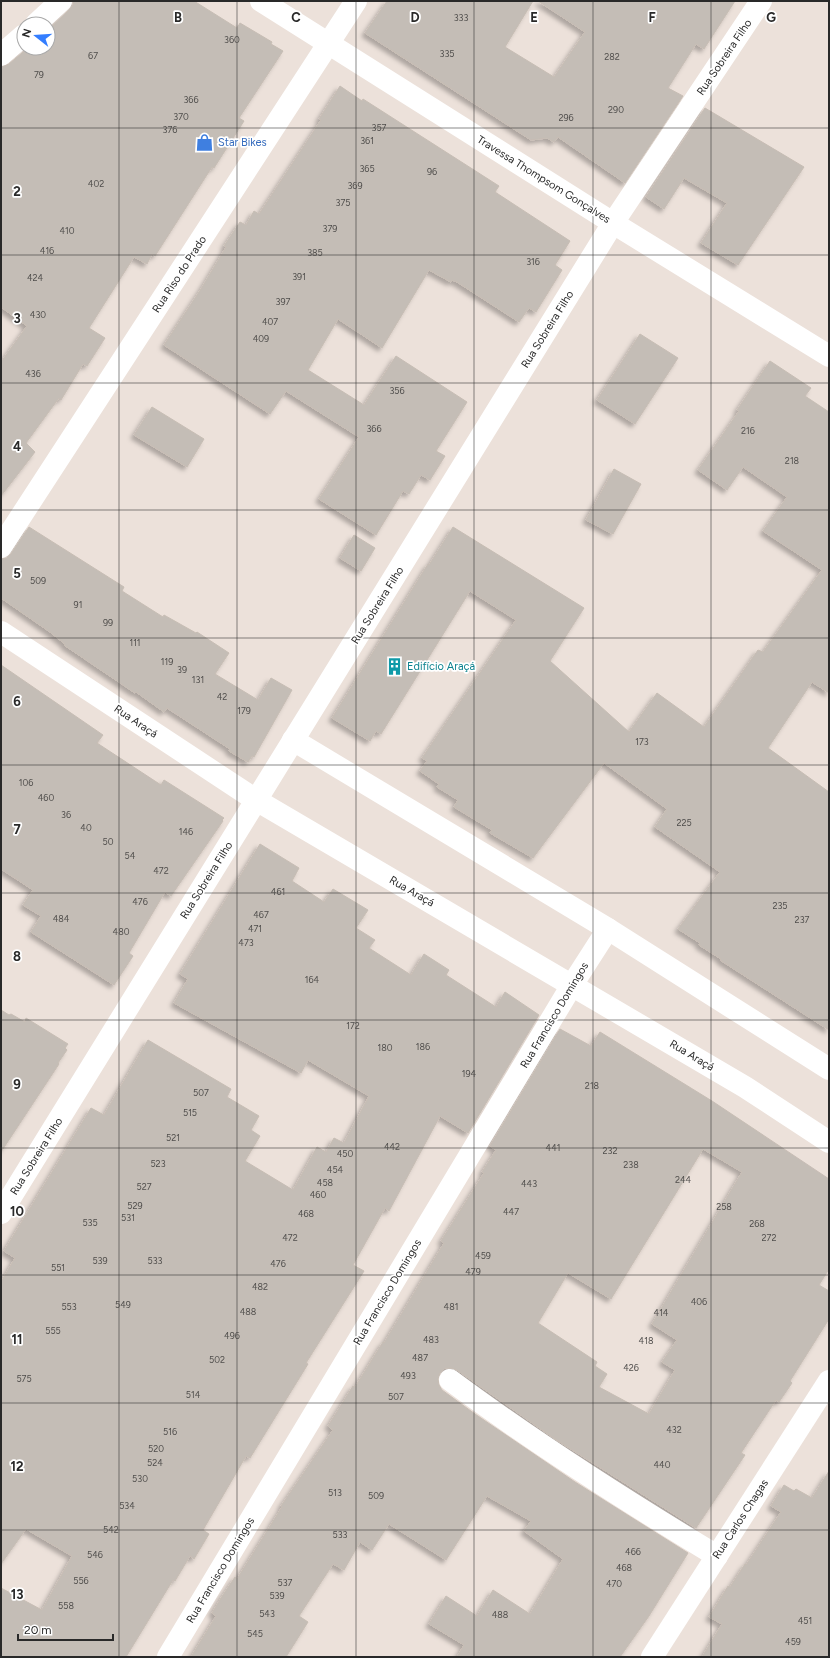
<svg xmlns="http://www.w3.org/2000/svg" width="830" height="1658" viewBox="0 0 830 1658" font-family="Figtree,sans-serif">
  <defs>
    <filter id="shadow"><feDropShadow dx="-3.5" dy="3.5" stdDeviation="2" flood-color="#0004"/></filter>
  </defs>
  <rect width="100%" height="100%" fill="#ece1da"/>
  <g fill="#c4bdb6" stroke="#c7bdb4" fill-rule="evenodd" filter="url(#shadow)">
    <polygon points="73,1 194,1 237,28 240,23 272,42 271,44 283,51 239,118 244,121 214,168 212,167 155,256 152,254 147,264 134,257 89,328 105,338 87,366 83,364 61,400 59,398 26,443 35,452 1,496 1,362 27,326 1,307 1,67 9,64 28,48 48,48 48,30 69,10 73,5"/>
    <polygon points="387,1 533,1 505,47 554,77 585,32 538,1 735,1 704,49 696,44 668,88 683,96 625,183 558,137 554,142 547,138 531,140 365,33"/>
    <polygon points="340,86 362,101 363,99 499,186 495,192 570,241 555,265 562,270 536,312 529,308 519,322 457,282 452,280 451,282 429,270 382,348 338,319 308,370 364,405 396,356 467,402 436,451 445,456 430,480 421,475 409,494 403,491 376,535 319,499 359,437 286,391 270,414 164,345 201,289 226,247 224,246 240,222 246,225 254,211 259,214 321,120 319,119"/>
    <polygon points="705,108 804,167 738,265 701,243 727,203 684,178 664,209 646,197"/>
    <polygon points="640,334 678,358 635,424 597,400"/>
    <polygon points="770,361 811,388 805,396 829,412 829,693 812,682 768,748 829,792 829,1030 720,960 721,959 699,945 700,943 678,929 720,872 655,827 667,809 604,763 533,858 490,833 492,830 454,807 458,800 437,787 439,784 420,771 427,761 422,758 516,620 470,591 381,734 376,731 370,741 332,718 428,564 429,565 453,527 584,608 550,661 629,732 657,693 704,727 758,650 763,652 822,570 763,531 787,497 743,467 727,490 698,470 739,411 737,410"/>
    <polygon points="152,407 204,439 187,467 134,435"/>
    <polygon points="614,469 641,484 613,534 586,520"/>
    <polygon points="29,527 124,587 122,591 163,617 164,615 196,633 197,632 229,653 215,674 258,700 271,678 292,690 254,757 252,756 248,762 229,751 230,749 167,708 164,712 136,692 135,693 64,645 65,644 50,632 1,598 1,559 7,558 11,554"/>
    <polygon points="354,535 375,548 361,571 340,558"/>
    <polygon points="1,665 103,735 97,743 161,785 164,780 224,818 222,820 223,821 171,896 165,892 129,953 133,956 114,985 31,932 41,916 23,905 33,890 1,869"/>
    <polygon points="260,844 299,868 292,881 324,902 333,889 368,910 356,928 375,940 369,948 411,975 424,954 449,970 446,975 496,1007 505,992 539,1015 468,1133 440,1116 389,1211 385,1208 353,1265 364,1271 306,1363 308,1364 250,1458 246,1456 203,1530 209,1534 194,1559 190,1556 175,1581 173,1580 126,1657 1,1657 1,1588 42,1610 72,1556 26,1529 1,1564 1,1282 15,1258 4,1251 91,1108 104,1115 148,1040 231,1089 227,1097 259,1116 251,1130 260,1136 245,1161 293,1190 317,1147 326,1152 334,1138 344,1143 369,1096 308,1060 301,1073 174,1003 188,979 180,974"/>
    <polygon points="1,1010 9,1015 11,1014 25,1022 26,1018 68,1044 65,1048 67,1050 58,1063 59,1064 1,1152"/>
    <path d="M 560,1029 L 591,1046 L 600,1032 L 712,1101 L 829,1179 L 829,1269 L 819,1285 L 829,1291 L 829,1319 L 790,1381 L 792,1383 L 779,1402 L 776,1400 L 741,1453 L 745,1455 L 696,1528 L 555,1439 L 457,1370 L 452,1368 L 445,1368 L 440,1373 L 438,1379 L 439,1385 L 442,1390 L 475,1414 L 575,1482 L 688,1553 L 649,1616 L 620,1657 L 457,1657 L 464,1645 L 429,1624 L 446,1596 L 477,1616 L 493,1590 L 530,1614 L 563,1559 L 524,1531 L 531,1521 L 487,1496 L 446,1560 L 389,1524 L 372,1550 L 360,1542 L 344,1570 L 333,1564 L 299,1616 L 308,1622 L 286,1657 L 191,1657 L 216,1616 L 212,1613 L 221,1598 L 235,1577 L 237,1579 L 282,1507 L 281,1506 L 333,1430 L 328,1426 L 353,1386 L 355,1387 L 383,1342 L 384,1343 L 444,1243 L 441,1241 L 484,1173 L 482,1172 L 496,1150 L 490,1146 ZM 703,1149 L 742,1172 L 652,1324 L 677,1340 L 662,1362 L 675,1370 L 649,1414 L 599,1387 L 607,1374 L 595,1366 L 597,1362 L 538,1323 L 568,1273 L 611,1299 Z"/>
    <polygon points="829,1471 829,1657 702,1657 722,1624 709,1617 728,1586 730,1587 745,1564 746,1565 781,1512 771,1506 784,1485 794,1491 796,1489 812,1498"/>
  </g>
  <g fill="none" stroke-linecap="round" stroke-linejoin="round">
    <g stroke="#fff" stroke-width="22">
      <polyline points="261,1 613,223 829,356"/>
      <polyline points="36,24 61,1"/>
      <polyline points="1,55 24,35"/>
      <polyline points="1,547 356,1"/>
      <polyline points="1,632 256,800 745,1087 829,1142"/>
      <polyline points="293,740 608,929 829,1069"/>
      <polyline points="1,1213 613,223 761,1"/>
      <path d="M 450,1380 C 536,1444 626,1501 717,1556"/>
      <polyline points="168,1657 572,985 608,929"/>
      <polyline points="652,1657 829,1381"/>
    </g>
  </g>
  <path fill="none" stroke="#292929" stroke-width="1" stroke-opacity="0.55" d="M 119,1 L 119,1657M 237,1 L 237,1657M 356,1 L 356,1657M 474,1 L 474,1657M 593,1 L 593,1657M 711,1 L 711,1657M 1,128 L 829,128M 1,255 L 829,255M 1,383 L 829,383M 1,510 L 829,510M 1,638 L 829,638M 1,765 L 829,765M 1,893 L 829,893M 1,1020 L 829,1020M 1,1148 L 829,1148M 1,1275 L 829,1275M 1,1403 L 829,1403M 1,1530 L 829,1530"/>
  <defs>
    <symbol id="shop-bare" viewBox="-9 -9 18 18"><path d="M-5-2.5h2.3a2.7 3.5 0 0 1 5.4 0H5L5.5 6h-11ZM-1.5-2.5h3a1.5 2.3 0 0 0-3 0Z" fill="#3f7fe0" stroke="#fff" stroke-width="2.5" paint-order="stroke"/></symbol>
    <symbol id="building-bare" viewBox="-9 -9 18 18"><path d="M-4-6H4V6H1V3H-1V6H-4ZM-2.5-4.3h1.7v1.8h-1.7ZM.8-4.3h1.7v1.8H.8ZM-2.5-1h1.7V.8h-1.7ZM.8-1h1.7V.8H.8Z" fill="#0f9aa8" stroke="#fff" stroke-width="2.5" paint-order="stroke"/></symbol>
  </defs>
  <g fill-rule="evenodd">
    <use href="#shop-bare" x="192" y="130" width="25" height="25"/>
    <use href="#building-bare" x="382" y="654" width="25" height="25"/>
  </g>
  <g text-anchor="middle" stroke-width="3.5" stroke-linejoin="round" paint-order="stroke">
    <g font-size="9" fill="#504e4c">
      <text x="461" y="21">333</text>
      <text x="232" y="43">360</text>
      <text x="447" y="57">335</text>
      <text x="93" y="59">67</text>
      <text x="612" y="60">282</text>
      <text x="39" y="78">79</text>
      <text x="191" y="103">366</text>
      <text x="616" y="113">290</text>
      <text x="181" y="120">370</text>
      <text x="566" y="121">296</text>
      <text x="379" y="131">357</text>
      <text x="170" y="133">376</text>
      <text x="367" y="144">361</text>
      <text x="367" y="172">365</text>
      <text x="432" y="175">96</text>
      <text x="96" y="187">402</text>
      <text x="355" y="189">369</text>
      <text x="343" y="206">375</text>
      <text x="330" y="232">379</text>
      <text x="67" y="234">410</text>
      <text x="47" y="254">416</text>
      <text x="315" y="256">385</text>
      <text x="533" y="265">316</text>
      <text x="299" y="280">391</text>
      <text x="35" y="281">424</text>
      <text x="283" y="305">397</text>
      <text x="38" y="318">430</text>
      <text x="270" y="325">407</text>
      <text x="261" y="342">409</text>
      <text x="33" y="377">436</text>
      <text x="397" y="394">356</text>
      <text x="374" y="432">366</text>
      <text x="748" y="434">216</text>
      <text x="792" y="464">218</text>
      <text x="38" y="584">509</text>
      <text x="78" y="608">91</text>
      <text x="108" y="626">99</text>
      <text x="135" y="646">111</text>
      <text x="167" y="665">119</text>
      <text x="182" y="673">39</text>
      <text x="198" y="683">131</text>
      <text x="222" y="700">42</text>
      <text x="244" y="714">179</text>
      <text x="642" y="745">173</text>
      <text x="26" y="786">106</text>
      <text x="46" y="801">460</text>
      <text x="66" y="818">36</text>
      <text x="684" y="826">225</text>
      <text x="86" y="831">40</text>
      <text x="186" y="835">146</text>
      <text x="108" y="845">50</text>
      <text x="130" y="859">54</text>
      <text x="161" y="874">472</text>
      <text x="278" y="895">461</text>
      <text x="140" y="905">476</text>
      <text x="780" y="909">235</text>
      <text x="261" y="918">467</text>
      <text x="61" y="922">484</text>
      <text x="802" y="923">237</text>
      <text x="255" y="932">471</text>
      <text x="121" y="935">480</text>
      <text x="246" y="946">473</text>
      <text x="312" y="983">164</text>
      <text x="353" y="1029">172</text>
      <text x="423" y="1050">186</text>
      <text x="385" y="1051">180</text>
      <text x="469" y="1077">194</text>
      <text x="592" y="1089">218</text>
      <text x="201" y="1096">507</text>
      <text x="190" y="1116">515</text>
      <text x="173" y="1141">521</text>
      <text x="392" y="1150">442</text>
      <text x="553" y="1151">441</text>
      <text x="610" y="1154">232</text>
      <text x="345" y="1157">450</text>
      <text x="158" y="1167">523</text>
      <text x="631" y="1168">238</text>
      <text x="335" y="1173">454</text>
      <text x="683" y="1183">244</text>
      <text x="325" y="1186">458</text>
      <text x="529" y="1187">443</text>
      <text x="144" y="1190">527</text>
      <text x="318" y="1198">460</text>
      <text x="135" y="1209">529</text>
      <text x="724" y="1210">258</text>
      <text x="511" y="1215">447</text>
      <text x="306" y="1217">468</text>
      <text x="128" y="1221">531</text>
      <text x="90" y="1226">535</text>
      <text x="757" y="1227">268</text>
      <text x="290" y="1241">472</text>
      <text x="769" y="1241">272</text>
      <text x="483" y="1259">459</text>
      <text x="100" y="1264">539</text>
      <text x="155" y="1264">533</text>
      <text x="278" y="1267">476</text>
      <text x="58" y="1271">551</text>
      <text x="473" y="1275">479</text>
      <text x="260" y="1290">482</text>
      <text x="699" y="1305">406</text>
      <text x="123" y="1308">549</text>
      <text x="69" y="1310">553</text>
      <text x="451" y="1310">481</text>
      <text x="248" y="1315">488</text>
      <text x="661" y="1316">414</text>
      <text x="53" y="1334">555</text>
      <text x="232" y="1339">496</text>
      <text x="431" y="1343">483</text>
      <text x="646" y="1344">418</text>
      <text x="420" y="1361">487</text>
      <text x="217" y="1363">502</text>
      <text x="631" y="1371">426</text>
      <text x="408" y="1379">493</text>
      <text x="24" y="1382">575</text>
      <text x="193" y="1398">514</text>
      <text x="396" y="1400">507</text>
      <text x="674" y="1433">432</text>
      <text x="170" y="1435">516</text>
      <text x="156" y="1452">520</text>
      <text x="155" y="1466">524</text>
      <text x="662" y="1468">440</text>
      <text x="140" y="1482">530</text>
      <text x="335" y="1496">513</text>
      <text x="376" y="1499">509</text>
      <text x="127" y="1509">534</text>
      <text x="111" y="1533">542</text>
      <text x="340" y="1538">533</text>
      <text x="633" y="1555">466</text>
      <text x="95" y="1558">546</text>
      <text x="624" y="1571">468</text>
      <text x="81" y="1584">556</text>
      <text x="285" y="1586">537</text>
      <text x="614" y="1587">470</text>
      <text x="277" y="1599">539</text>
      <text x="66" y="1609">558</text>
      <text x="267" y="1617">543</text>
      <text x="500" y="1618">488</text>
      <text x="805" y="1624">451</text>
      <text x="255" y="1637">545</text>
      <text x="793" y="1645">459</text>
    </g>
    <g font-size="11" fill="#292929" stroke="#fff">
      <text transform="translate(724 57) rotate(-56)" y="4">Rua Sobreira Filho</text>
      <text transform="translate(544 179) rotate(32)" y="4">Travessa Thompsom Gonçalves</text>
      <text transform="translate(179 274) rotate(-57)" y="4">Rua Riso do Prado</text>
      <text transform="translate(547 329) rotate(-58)" y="4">Rua Sobreira Filho</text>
      <text transform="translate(377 605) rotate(-58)" y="4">Rua Sobreira Filho</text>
      <text transform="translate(136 721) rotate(34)" y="4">Rua Araçá</text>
      <text transform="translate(206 880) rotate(-58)" y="4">Rua Sobreira Filho</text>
      <text transform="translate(412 891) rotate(30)" y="4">Rua Araçá</text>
      <text transform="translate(554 1015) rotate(-59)" y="4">Rua Francisco Domingos</text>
      <text transform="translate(692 1055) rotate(31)" y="4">Rua Araçá</text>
      <text transform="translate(36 1156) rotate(-58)" y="4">Rua Sobreira Filho</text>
      <text transform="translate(387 1292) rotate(-59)" y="4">Rua Francisco Domingos</text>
      <text transform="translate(740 1519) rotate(-57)" y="4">Rua Carlos Chagas</text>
      <text transform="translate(220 1570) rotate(-59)" y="4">Rua Francisco Domingos</text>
    </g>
    <g font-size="11" fill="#366cbe" stroke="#fff" text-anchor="start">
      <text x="218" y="146">Star Bikes</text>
    </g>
    <g font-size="11" fill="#0d838f" stroke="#fff" text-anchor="start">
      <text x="407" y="670">Edifício Araçá</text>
    </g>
  </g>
  <g font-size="13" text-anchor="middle" font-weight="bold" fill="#292929" stroke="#fff" stroke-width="3.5" stroke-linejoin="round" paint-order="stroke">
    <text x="178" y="22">B</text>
    <text x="296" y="22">C</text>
    <text x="415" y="22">D</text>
    <text x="534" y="22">E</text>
    <text x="652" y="22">F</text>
    <text x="771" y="22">G</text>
    <text x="17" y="196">2</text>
    <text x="17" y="323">3</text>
    <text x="17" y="451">4</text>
    <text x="17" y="578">5</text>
    <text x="17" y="706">6</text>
    <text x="17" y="834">7</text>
    <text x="17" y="961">8</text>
    <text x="17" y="1089">9</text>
    <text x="17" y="1216">10</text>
    <text x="17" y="1344">11</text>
    <text x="17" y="1471">12</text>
    <text x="17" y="1599">13</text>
  </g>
  <rect width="830" height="1658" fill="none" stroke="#292929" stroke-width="4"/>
  <g transform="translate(36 36) rotate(287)"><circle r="19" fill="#ffffff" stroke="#a9a9a9"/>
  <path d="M0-3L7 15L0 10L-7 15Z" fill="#347eff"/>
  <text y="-6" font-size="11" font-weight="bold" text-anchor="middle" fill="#292929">N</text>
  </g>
  <path d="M18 1634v6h95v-6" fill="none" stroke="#292929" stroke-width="2"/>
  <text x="24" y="1634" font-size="12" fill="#292929" stroke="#ffffff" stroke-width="3" paint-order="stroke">20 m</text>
</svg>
